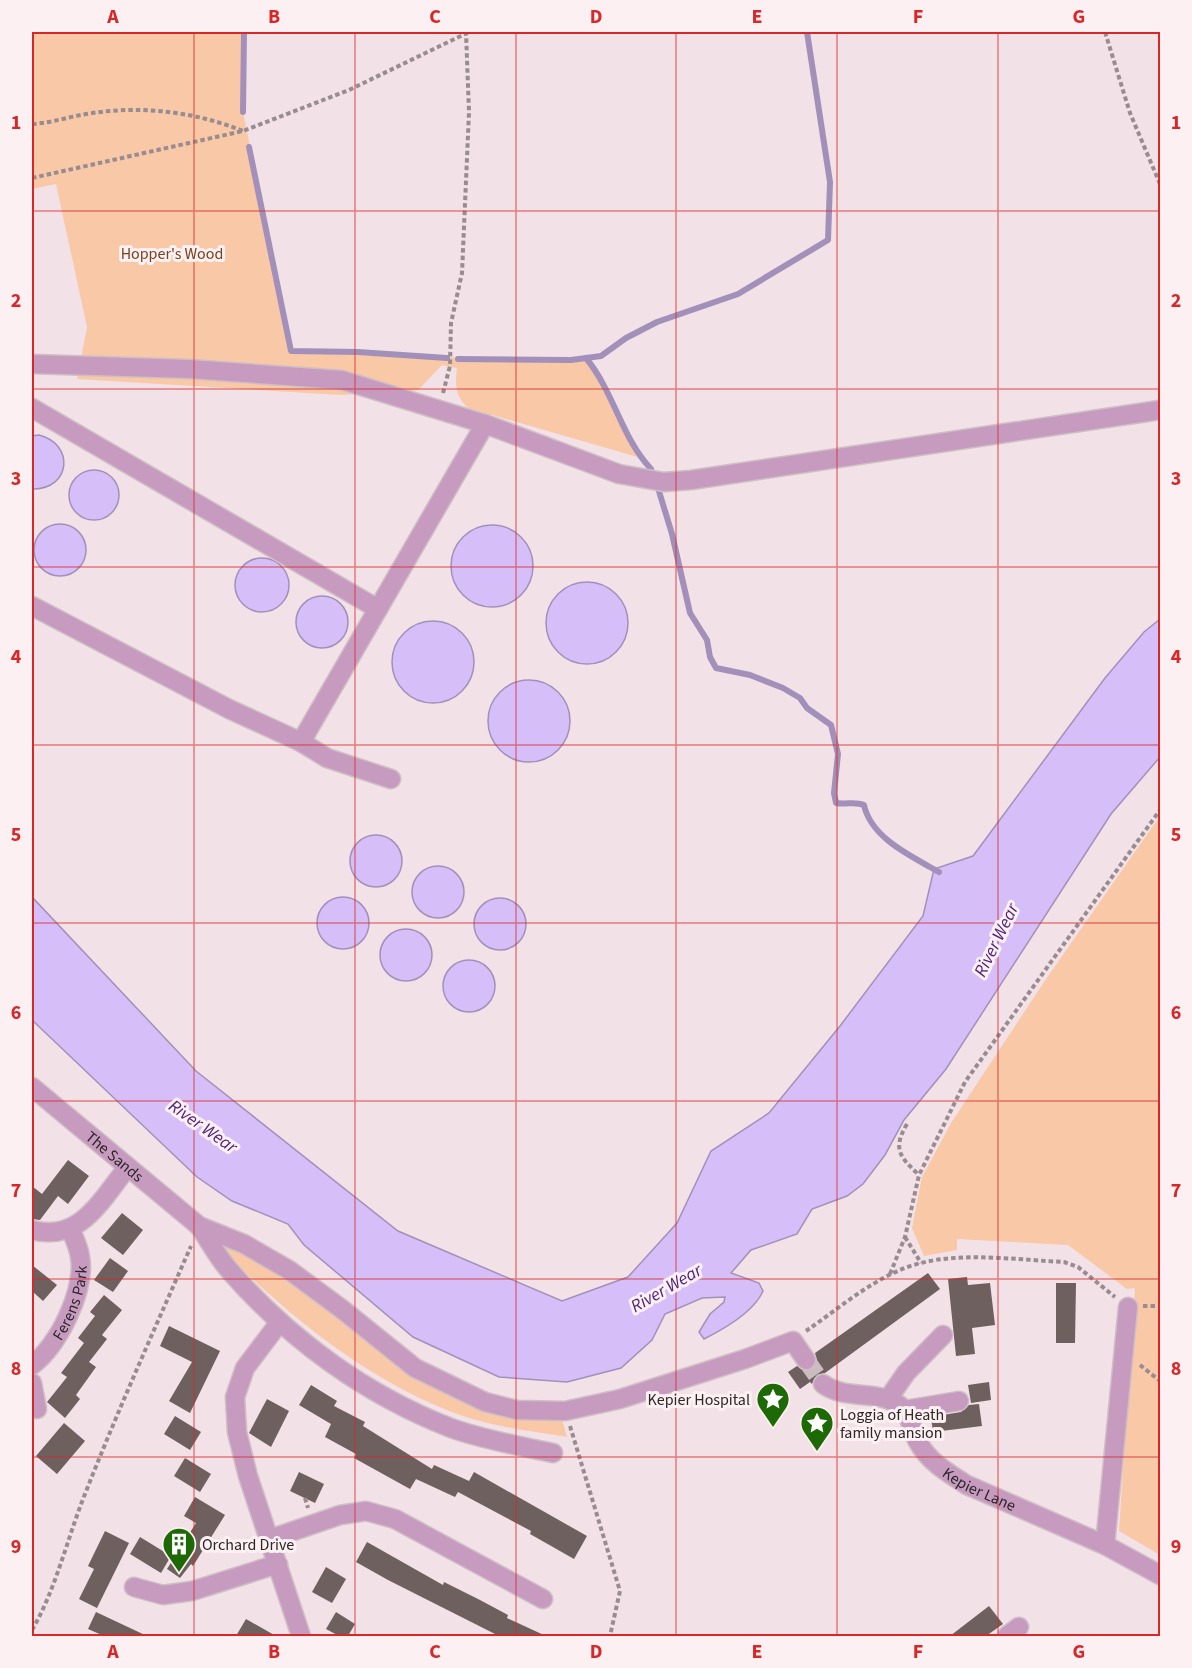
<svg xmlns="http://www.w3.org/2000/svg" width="1192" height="1668" viewBox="0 0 1192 1668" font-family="'Source Sans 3',sans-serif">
  <rect width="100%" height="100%" fill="#f2e1e6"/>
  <g fill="#f9c8a7">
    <path d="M 32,32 L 244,32 L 243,112 L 291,351 L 358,352 L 515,361 L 586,358 L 603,380 L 632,446 L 641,458 L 468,408 C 455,396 455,385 457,368 L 442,365 L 418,390 L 341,395 L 77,379 L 87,327 L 56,184 L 32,189 Z"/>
    <polygon points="1160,816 1160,1555 1119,1531 1135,1288 1127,1289 1068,1245 957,1239 957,1250 924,1256 912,1228 922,1177 951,1123 1044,982"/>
    <path d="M 223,1244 L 259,1261 L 317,1297 L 413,1374 L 562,1419 L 567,1437 C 531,1431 495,1427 460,1415 C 369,1382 290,1317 222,1250 Z"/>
  </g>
  <g fill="#d6bef8" stroke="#a390ba" stroke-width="1.5">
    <path d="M 39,435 C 75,444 71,489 33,489 L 32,436 Z"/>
    <circle cx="94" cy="495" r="25"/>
    <circle cx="60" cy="550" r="26"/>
    <circle cx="492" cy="566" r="41"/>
    <circle cx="262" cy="585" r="27"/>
    <circle cx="587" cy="623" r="41"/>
    <circle cx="322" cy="622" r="26"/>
    <path d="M 1160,619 L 1160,757 L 1111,814 L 946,1069 L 904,1120 L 885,1155 L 863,1184 L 847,1196 L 812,1209 L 797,1234 L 751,1250 L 731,1273 L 759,1283 L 763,1291 C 754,1312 724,1329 704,1339 L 699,1332 L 710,1314 L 724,1302 L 725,1297 L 702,1298 L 665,1314 L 652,1340 L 621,1368 L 567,1382 L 499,1377 L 413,1337 L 304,1245 L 288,1224 L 232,1201 L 197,1177 L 32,1020 L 32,897 L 196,1071 L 398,1231 L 562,1301 L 628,1277 L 677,1223 L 711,1151 L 769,1113 L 840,1026 L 923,916 L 934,869 L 973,856 L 1105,678 L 1144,632 Z"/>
    <circle cx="433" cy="662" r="41"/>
    <circle cx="529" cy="721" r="41"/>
    <circle cx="376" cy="861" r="26"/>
    <circle cx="438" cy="892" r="26"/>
    <circle cx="343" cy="923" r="26"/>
    <circle cx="500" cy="924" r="26"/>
    <circle cx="406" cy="955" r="26"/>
    <circle cx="469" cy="986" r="26"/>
  </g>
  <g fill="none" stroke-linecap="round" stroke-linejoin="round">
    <g stroke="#a390ba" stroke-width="6">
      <polyline points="243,112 244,32"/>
      <polyline points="249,147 291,351 358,352 447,358"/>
      <path d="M 586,358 C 615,394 621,437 651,469"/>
      <polyline points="458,359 571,360 601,356 626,338 657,322 738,294 828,240 830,182 807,32"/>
      <path d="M 658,488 L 672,534 L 690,613 L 707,640 L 710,657 L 716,668 L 750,675 L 783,688 L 800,698 L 807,708 L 831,725 L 838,754 L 834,793 L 836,803 C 846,805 854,801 864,805 C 871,838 911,856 939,872"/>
    </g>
  </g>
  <g fill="#6e605e">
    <polygon points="68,1160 89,1176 68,1204 58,1196 40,1220 32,1219 32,1186 42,1194"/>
    <polygon points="122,1213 143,1230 123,1255 101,1238"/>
    <polygon points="110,1258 128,1271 113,1292 94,1280"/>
    <polygon points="32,1265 57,1285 43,1301 32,1291"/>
    <polygon points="928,1273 940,1289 825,1373 817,1375 812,1384 810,1382 800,1389 788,1372 797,1366 806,1371 813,1369 817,1360 815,1353"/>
    <polygon points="967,1277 968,1285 990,1283 995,1325 972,1328 975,1354 956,1356 948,1279"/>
    <polygon points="1056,1283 1076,1283 1075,1343 1056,1343"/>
    <polygon points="104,1295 122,1310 102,1335 107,1339 89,1362 96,1367 76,1395 80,1399 65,1418 47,1402 67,1377 61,1373 84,1343 78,1338 95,1316 90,1312"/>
    <polygon points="169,1326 220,1351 190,1413 169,1401 192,1362 160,1346"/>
    <polygon points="989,1382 991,1400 971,1403 968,1385"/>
    <polygon points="311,1385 337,1401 334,1406 365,1422 363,1426 432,1469 434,1465 469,1481 474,1472 587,1536 574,1559 530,1534 531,1531 458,1492 455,1497 416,1479 410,1489 354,1458 356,1454 325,1437 331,1424 299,1405"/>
    <polygon points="267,1399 289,1411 271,1447 249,1433"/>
    <polygon points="979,1404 982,1426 933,1432 931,1417 961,1412 969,1405"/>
    <polygon points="175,1416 201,1432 190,1450 164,1434"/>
    <polygon points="64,1423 85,1441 57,1474 36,1456"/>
    <polygon points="185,1458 211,1474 200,1492 174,1476"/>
    <polygon points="299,1472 324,1484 315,1503 290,1491"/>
    <polygon points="195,1497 225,1515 193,1566 191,1564 180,1578 167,1569 196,1523 184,1516"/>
    <polygon points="105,1531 129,1543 97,1608 79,1599 94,1569 88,1566"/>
    <polygon points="140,1537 171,1556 161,1573 130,1554"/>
    <polygon points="367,1542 443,1585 444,1582 480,1600 508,1615 507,1618 546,1636 499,1636 388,1580 356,1562"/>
    <polygon points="326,1567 346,1579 332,1603 312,1592"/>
    <polygon points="989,1606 1003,1624 986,1636 950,1636"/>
    <polygon points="96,1612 147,1636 104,1636 88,1629"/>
    <polygon points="336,1612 355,1624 348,1636 339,1636 326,1629"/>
    <polygon points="246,1619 276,1636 236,1636"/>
  </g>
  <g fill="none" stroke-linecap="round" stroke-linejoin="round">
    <polyline stroke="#cabcc0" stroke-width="18" stroke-dasharray="18 9" stroke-linecap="butt" points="806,1360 823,1384"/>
    <defs>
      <g id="minor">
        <polyline points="32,364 189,369 342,380 485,424 619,474 664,482 691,480 1160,410"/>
        <polyline points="32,408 378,609"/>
        <polyline points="32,606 229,709 301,742 327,758 391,779"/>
        <polyline points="301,742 485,424"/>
        <path id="s1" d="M 32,1087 L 199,1226 L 244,1244 L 289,1270 L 343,1310 L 415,1368 L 485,1402 L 517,1410 L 565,1411 L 620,1399 L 745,1359 L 793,1341 L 806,1360"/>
        <path d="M 199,1226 C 209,1240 218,1258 230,1271 C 290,1340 366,1395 451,1428 C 484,1440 520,1446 553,1453"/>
        <path d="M 32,1230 C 80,1243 101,1200 127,1168"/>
        <polyline points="279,1323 245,1368 235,1397 237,1432 248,1476 301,1636"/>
        <path id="s2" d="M 32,1365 C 58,1347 86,1289 80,1257 C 79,1248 74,1238 71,1230"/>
        <polyline points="32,1383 37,1409"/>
        <path id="s3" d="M 823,1384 C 846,1401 877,1389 899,1405 C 911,1413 911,1430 918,1442 C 929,1462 948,1473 967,1485 L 1105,1545 L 1160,1575"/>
        <polyline points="888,1399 906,1373 943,1335"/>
        <polyline points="905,1410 959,1401"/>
        <polyline points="270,1539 340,1515 366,1511 395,1519 543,1599"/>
        <polyline points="1105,1545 1128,1307"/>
        <polyline points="134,1587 163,1595 192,1591 278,1564"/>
        <polyline points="1007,1636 1019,1627"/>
      </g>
    </defs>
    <use href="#minor" stroke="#cebfc4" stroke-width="21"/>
    <g stroke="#988c90" stroke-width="4" stroke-dasharray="4.5 3" stroke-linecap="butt">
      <polyline points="1105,32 1130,113 1160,184"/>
      <path d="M 32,124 C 51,123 68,117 86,114 C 139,105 193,111 243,131"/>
      <polyline points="32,178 243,131 349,90 469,32"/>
      <polyline points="443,393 450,366 451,323 462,273 469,112 466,33"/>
      <path d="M 907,1124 C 892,1149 900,1157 919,1175"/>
      <polyline points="905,1237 921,1263"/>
      <polyline points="890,1274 905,1237 919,1175 965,1082 1160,810"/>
      <polyline points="1143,1306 1160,1306"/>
      <path d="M 806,1331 C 841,1307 879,1273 921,1263 C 963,1252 1020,1260 1064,1262 L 1078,1267 L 1115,1297"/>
      <polyline points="1140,1365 1160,1381"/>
      <polyline points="570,1426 620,1591 610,1636"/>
      <polyline points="305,1498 308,1508"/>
      <path d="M 32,1630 C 56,1589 67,1539 85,1494 C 118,1410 155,1328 191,1246"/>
    </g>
    <use href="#minor" stroke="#c79ac0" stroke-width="18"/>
  </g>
  <path fill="none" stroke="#d62828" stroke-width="1.5" stroke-opacity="0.55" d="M 194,32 L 194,1636M 355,32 L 355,1636M 516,32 L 516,1636M 676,32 L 676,1636M 837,32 L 837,1636M 998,32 L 998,1636M 32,211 L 1160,211M 32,389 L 1160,389M 32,567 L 1160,567M 32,745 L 1160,745M 32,923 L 1160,923M 32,1101 L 1160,1101M 32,1279 L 1160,1279M 32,1457 L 1160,1457"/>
  <defs>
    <symbol id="sight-pin" viewBox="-11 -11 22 30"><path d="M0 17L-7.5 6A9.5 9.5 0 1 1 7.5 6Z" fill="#1d6906" stroke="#fdf0f3"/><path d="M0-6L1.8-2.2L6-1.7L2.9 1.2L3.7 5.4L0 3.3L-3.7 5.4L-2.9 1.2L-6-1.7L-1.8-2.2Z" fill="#fff"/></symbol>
    <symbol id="building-pin" viewBox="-11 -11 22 30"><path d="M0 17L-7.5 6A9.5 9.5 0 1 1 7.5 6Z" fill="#1d6906" stroke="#fdf0f3"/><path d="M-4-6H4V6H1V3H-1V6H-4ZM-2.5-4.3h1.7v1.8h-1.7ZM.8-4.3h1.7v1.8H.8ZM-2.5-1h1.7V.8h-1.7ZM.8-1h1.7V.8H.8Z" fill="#fff"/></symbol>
  </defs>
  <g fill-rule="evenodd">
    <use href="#sight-pin" x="754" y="1380" width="38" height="52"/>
    <use href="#sight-pin" x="798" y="1404" width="38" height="52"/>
    <use href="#building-pin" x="160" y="1525" width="38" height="52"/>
  </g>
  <g text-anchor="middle" stroke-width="6" stroke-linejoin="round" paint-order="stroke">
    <g font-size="16" fill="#724420" stroke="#fdf0f3">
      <text x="172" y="259">Hopper's Wood</text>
    </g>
    <g font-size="16" fill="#2c2628" stroke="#fdf0f3">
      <text dy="6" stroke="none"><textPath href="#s1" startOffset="108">The Sands</textPath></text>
      <text dy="6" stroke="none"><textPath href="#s2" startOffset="75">Ferens Park</textPath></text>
      <text dy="6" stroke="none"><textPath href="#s3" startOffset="201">Kepier Lane</textPath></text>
    </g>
    <g font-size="16" fill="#2c2628" stroke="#fdf0f3" text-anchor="start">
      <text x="750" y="1405" text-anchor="end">Kepier Hospital</text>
      <text x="840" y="1420">Loggia of Heath<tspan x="840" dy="18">family mansion</tspan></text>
      <text x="202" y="1550">Orchard Drive</text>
    </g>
    <g font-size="18" font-style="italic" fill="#4f2578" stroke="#fdf0f3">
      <text transform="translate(996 940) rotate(-64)" y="6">River Wear</text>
      <text transform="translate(203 1126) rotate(35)" y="6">River Wear</text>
      <text transform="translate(666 1288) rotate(-30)" y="6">River Wear</text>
    </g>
  </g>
  <rect width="1192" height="1668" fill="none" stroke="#fdf0f3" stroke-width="66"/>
  <rect x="33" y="33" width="1126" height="1602" fill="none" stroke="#d62828" stroke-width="2"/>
  <g font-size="20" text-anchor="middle" font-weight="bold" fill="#d62828">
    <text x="113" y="23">A</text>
    <text x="274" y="23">B</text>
    <text x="435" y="23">C</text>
    <text x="596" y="23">D</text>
    <text x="757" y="23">E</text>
    <text x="918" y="23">F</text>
    <text x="1079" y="23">G</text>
    <text x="16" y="129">1</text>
    <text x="1176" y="129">1</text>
    <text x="16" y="307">2</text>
    <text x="1176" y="307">2</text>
    <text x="16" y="485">3</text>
    <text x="1176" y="485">3</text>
    <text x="16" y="663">4</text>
    <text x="1176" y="663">4</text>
    <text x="16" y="841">5</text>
    <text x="1176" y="841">5</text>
    <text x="16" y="1019">6</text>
    <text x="1176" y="1019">6</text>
    <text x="16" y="1197">7</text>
    <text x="1176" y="1197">7</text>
    <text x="16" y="1375">8</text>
    <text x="1176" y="1375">8</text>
    <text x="16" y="1553">9</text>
    <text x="1176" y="1553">9</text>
    <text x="113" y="1658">A</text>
    <text x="274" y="1658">B</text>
    <text x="435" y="1658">C</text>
    <text x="596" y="1658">D</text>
    <text x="757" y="1658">E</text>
    <text x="918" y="1658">F</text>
    <text x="1079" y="1658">G</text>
  </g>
</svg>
